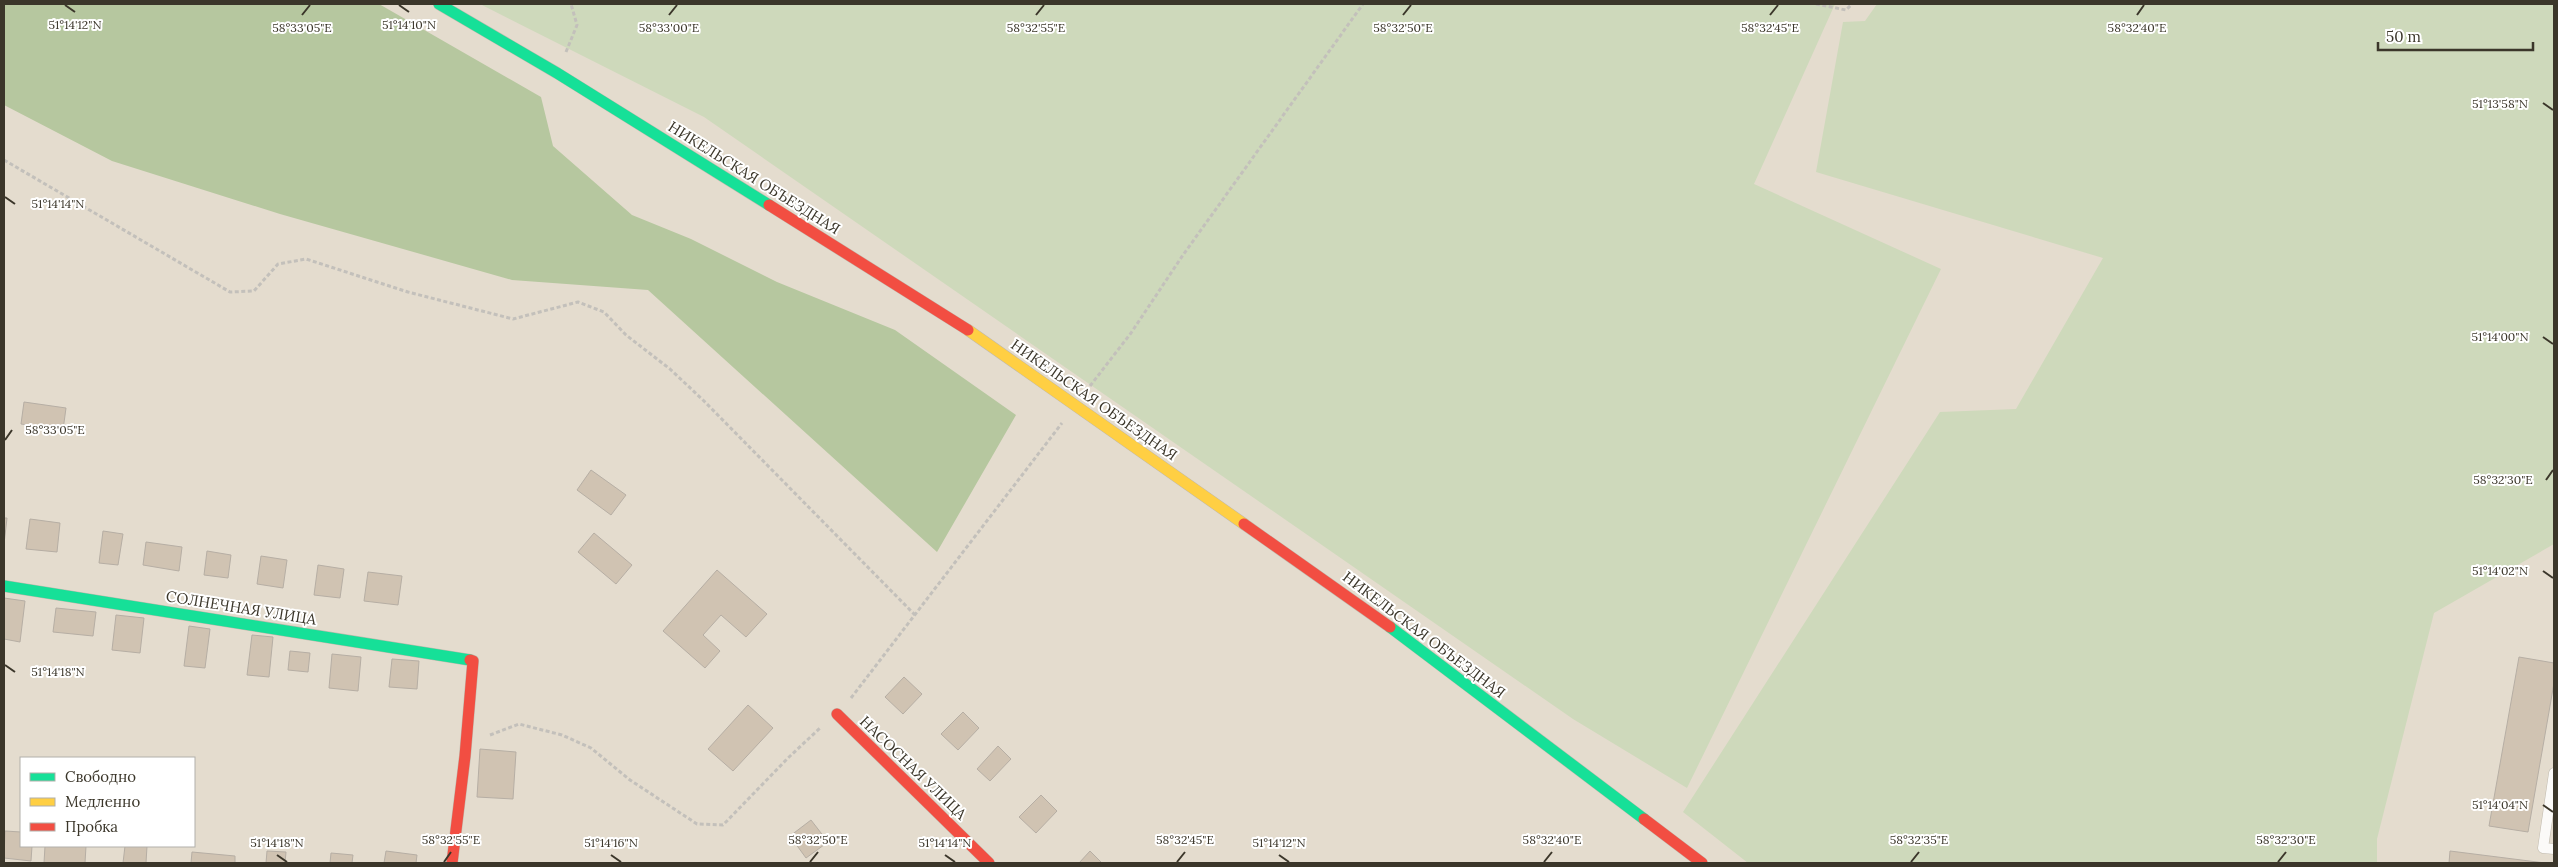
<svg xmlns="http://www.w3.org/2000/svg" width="2558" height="867" viewBox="0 0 2558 867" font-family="Lora,serif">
  <rect width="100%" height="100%" fill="#e4dcce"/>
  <g fill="#ced9bb">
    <polygon points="480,4 1835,4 1754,184 1941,269 1687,788 1573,719 704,117"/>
    <polygon points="1877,4 2554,4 2554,544 2434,613 2377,839 2377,863 1748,863 1683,812 1940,412 2016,409 2103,258 1816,172 1843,22 1865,21"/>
  </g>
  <polygon fill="#b6c79f" points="4,4 379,4 541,97 553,146 632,215 691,239 777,282 895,330 1016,415 937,552 648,290 512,280 280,214 112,161 4,105"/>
  <g fill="#d0c3b2" stroke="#b6aea4">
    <polygon points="24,402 66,408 63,430 21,424"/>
    <polygon points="591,470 626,495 611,515 577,490"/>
    <polygon points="4,518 7,518 4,544"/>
    <polygon points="30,519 60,523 57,552 26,549"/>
    <polygon points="103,531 123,534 118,565 99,563"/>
    <polygon points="594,533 632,565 616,584 578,552"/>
    <polygon points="146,542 182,547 179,571 143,565"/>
    <polygon points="207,551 231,555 228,578 204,575"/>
    <polygon points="261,556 287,560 283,588 257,584"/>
    <polygon points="318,565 344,569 340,598 314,595"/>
    <polygon points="717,570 767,614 746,637 721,615 703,635 720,651 705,668 663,631"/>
    <polygon points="368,572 402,576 398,605 364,601"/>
    <polygon points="4,598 25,601 20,642 4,639"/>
    <polygon points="56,608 96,612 93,636 53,632"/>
    <polygon points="116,615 144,618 140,653 112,650"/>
    <polygon points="189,626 210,629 205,668 184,666"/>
    <polygon points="252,635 273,637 269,677 247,675"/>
    <polygon points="290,651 310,653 308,672 288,670"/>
    <polygon points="332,654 361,657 358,691 329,688"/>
    <polygon points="2519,657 2554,663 2554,683 2528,832 2489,826"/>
    <polygon points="392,659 419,661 417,689 389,687"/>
    <polygon points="904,677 922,694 903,714 885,697"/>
    <polygon points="748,705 773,728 733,771 708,749"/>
    <polygon points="963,712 979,728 958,750 941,734"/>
    <polygon points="998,746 1011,759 990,781 977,769"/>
    <polygon points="480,749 516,752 513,799 477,797"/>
    <polygon points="1041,795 1057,811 1036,833 1019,817"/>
    <polygon points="811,820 828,842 806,858 790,836"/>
    <polygon points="5,831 21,832 21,846 32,846 31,861 4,858"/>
    <polygon points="45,846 86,846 85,863 44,863"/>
    <polygon points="125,846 147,846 146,863 123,863"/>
    <polygon points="267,851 286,852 285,863 266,863"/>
    <polygon points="386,851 417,855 416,863 384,863"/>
    <polygon points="1090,851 1102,863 1079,863"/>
    <polygon points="2450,851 2545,863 2449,863"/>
    <polygon points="192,852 235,856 235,863 191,863"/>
    <polygon points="331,853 353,855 352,863 330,863"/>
  </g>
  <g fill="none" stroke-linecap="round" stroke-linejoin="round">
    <defs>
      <polyline id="lane" points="2554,773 2543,848 2554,849"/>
      <g id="fast">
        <polyline points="439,4 557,73 769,205"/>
        <polyline points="4,586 470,660"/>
        <polyline points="1390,627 1644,819"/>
      </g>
      <polyline id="slow" points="968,330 1244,524"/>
      <g id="jam">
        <polyline points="769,205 968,330"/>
        <polyline points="1244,524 1390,627"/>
        <polyline points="837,714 989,863"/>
        <polyline points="1644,819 1702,863"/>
        <polyline points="452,863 465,756 473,661 470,660"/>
      </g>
    </defs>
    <use href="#lane" stroke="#bfb9ad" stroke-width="11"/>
    <use href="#fast" stroke="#bfb9ad" stroke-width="12"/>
    <use href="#slow" stroke="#bfb9ad" stroke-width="12"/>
    <use href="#jam" stroke="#bfb9ad" stroke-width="12"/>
    <g stroke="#c3c0bb" stroke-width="3" stroke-dasharray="4 2.5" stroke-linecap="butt">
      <polyline points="1816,4 1846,10 1852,4"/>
      <polyline points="566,52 577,25 571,4"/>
      <polyline points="4,160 230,292 254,291 278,264 306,259 408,292 513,319 578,302 604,312 626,335 670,369 704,401 915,615"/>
      <polyline points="1090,386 1131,333 1183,255 1363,4"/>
      <polyline points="851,698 1062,423"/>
      <polyline points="490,735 519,724 562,735 591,748 630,780 697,824 723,825 788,758 820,728"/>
    </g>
    <use href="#lane" stroke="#fbfaf8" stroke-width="10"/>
    <use href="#fast" stroke="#16e098" stroke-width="11"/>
    <use href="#slow" stroke="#ffcf43" stroke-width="11"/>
    <use href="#jam" stroke="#f24e42" stroke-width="11"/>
  </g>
  <path fill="none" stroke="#3b362a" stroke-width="2" d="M 65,5 L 75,12M 399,5 L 409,12M 302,15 L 310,5M 669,15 L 677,5M 1036,15 L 1044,5M 1403,15 L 1411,5M 1770,15 L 1778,5M 2137,15 L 2144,5M 2543,103 L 2553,110M 5,197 L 15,204M 2543,337 L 2553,344M 5,440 L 12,430M 2546,480 L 2553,470M 2543,571 L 2553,578M 5,665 L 15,672M 2543,805 L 2553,812M 277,855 L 287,862M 611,855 L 621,862M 945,855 L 955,862M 1279,855 L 1289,862M 444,862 L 451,852M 810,862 L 818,852M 1177,862 L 1185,852M 1544,862 L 1552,852M 1911,862 L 1919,852M 2278,862 L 2286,852"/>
  <g text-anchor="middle" stroke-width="4" stroke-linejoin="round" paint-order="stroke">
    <g font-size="15" fill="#3b362a" stroke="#fff">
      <text transform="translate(754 178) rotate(32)" y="5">НИКЕЛЬСКАЯ ОБЪЕЗДНАЯ</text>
      <text transform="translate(1094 400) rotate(35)" y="5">НИКЕЛЬСКАЯ ОБЪЕЗДНАЯ</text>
      <text transform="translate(241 608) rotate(9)" y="5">СОЛНЕЧНАЯ УЛИЦА</text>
      <text transform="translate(1424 635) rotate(37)" y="5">НИКЕЛЬСКАЯ ОБЪЕЗДНАЯ</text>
      <text transform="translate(913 768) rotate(44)" y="5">НАСОСНАЯ УЛИЦА</text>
    </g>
  </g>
  <g font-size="12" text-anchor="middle" fill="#3b362a" stroke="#fff" stroke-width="4" stroke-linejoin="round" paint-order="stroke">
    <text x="75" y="29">51°14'12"N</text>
    <text x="409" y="29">51°14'10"N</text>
    <text x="302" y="32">58°33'05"E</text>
    <text x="669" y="32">58°33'00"E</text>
    <text x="1036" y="32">58°32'55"E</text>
    <text x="1403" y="32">58°32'50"E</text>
    <text x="1770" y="32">58°32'45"E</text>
    <text x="2137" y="32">58°32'40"E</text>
    <text x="2500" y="108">51°13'58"N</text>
    <text x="58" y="208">51°14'14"N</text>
    <text x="2500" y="341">51°14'00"N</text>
    <text x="55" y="434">58°33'05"E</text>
    <text x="2503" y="484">58°32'30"E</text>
    <text x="2500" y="575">51°14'02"N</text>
    <text x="58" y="676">51°14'18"N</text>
    <text x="2500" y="809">51°14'04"N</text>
    <text x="451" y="844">58°32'55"E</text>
    <text x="818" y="844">58°32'50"E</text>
    <text x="1185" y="844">58°32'45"E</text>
    <text x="1552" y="844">58°32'40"E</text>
    <text x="1919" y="844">58°32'35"E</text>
    <text x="2286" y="844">58°32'30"E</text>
    <text x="277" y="847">51°14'18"N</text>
    <text x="611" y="847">51°14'16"N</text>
    <text x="945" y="847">51°14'14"N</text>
    <text x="1279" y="847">51°14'12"N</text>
  </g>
  <rect width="2558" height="867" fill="none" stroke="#3b362a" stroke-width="10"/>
  <rect x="20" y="757" width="175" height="90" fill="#ffffff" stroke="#b1afaa"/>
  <rect x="30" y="773" width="25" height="8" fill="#16e098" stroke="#b1afaa"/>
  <text x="65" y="782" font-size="15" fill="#3b362a">Свободно</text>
  <rect x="30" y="798" width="25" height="8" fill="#ffcf43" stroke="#b1afaa"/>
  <text x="65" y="807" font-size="15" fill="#3b362a">Медленно</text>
  <rect x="30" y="823" width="25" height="8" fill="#f24e42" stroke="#b1afaa"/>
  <text x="65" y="832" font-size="15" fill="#3b362a">Пробка</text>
  <path d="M2378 42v8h155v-8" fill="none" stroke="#3b362a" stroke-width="2.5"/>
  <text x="2386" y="42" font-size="15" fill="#3b362a" stroke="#ffffff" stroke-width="4" paint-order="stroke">50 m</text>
</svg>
